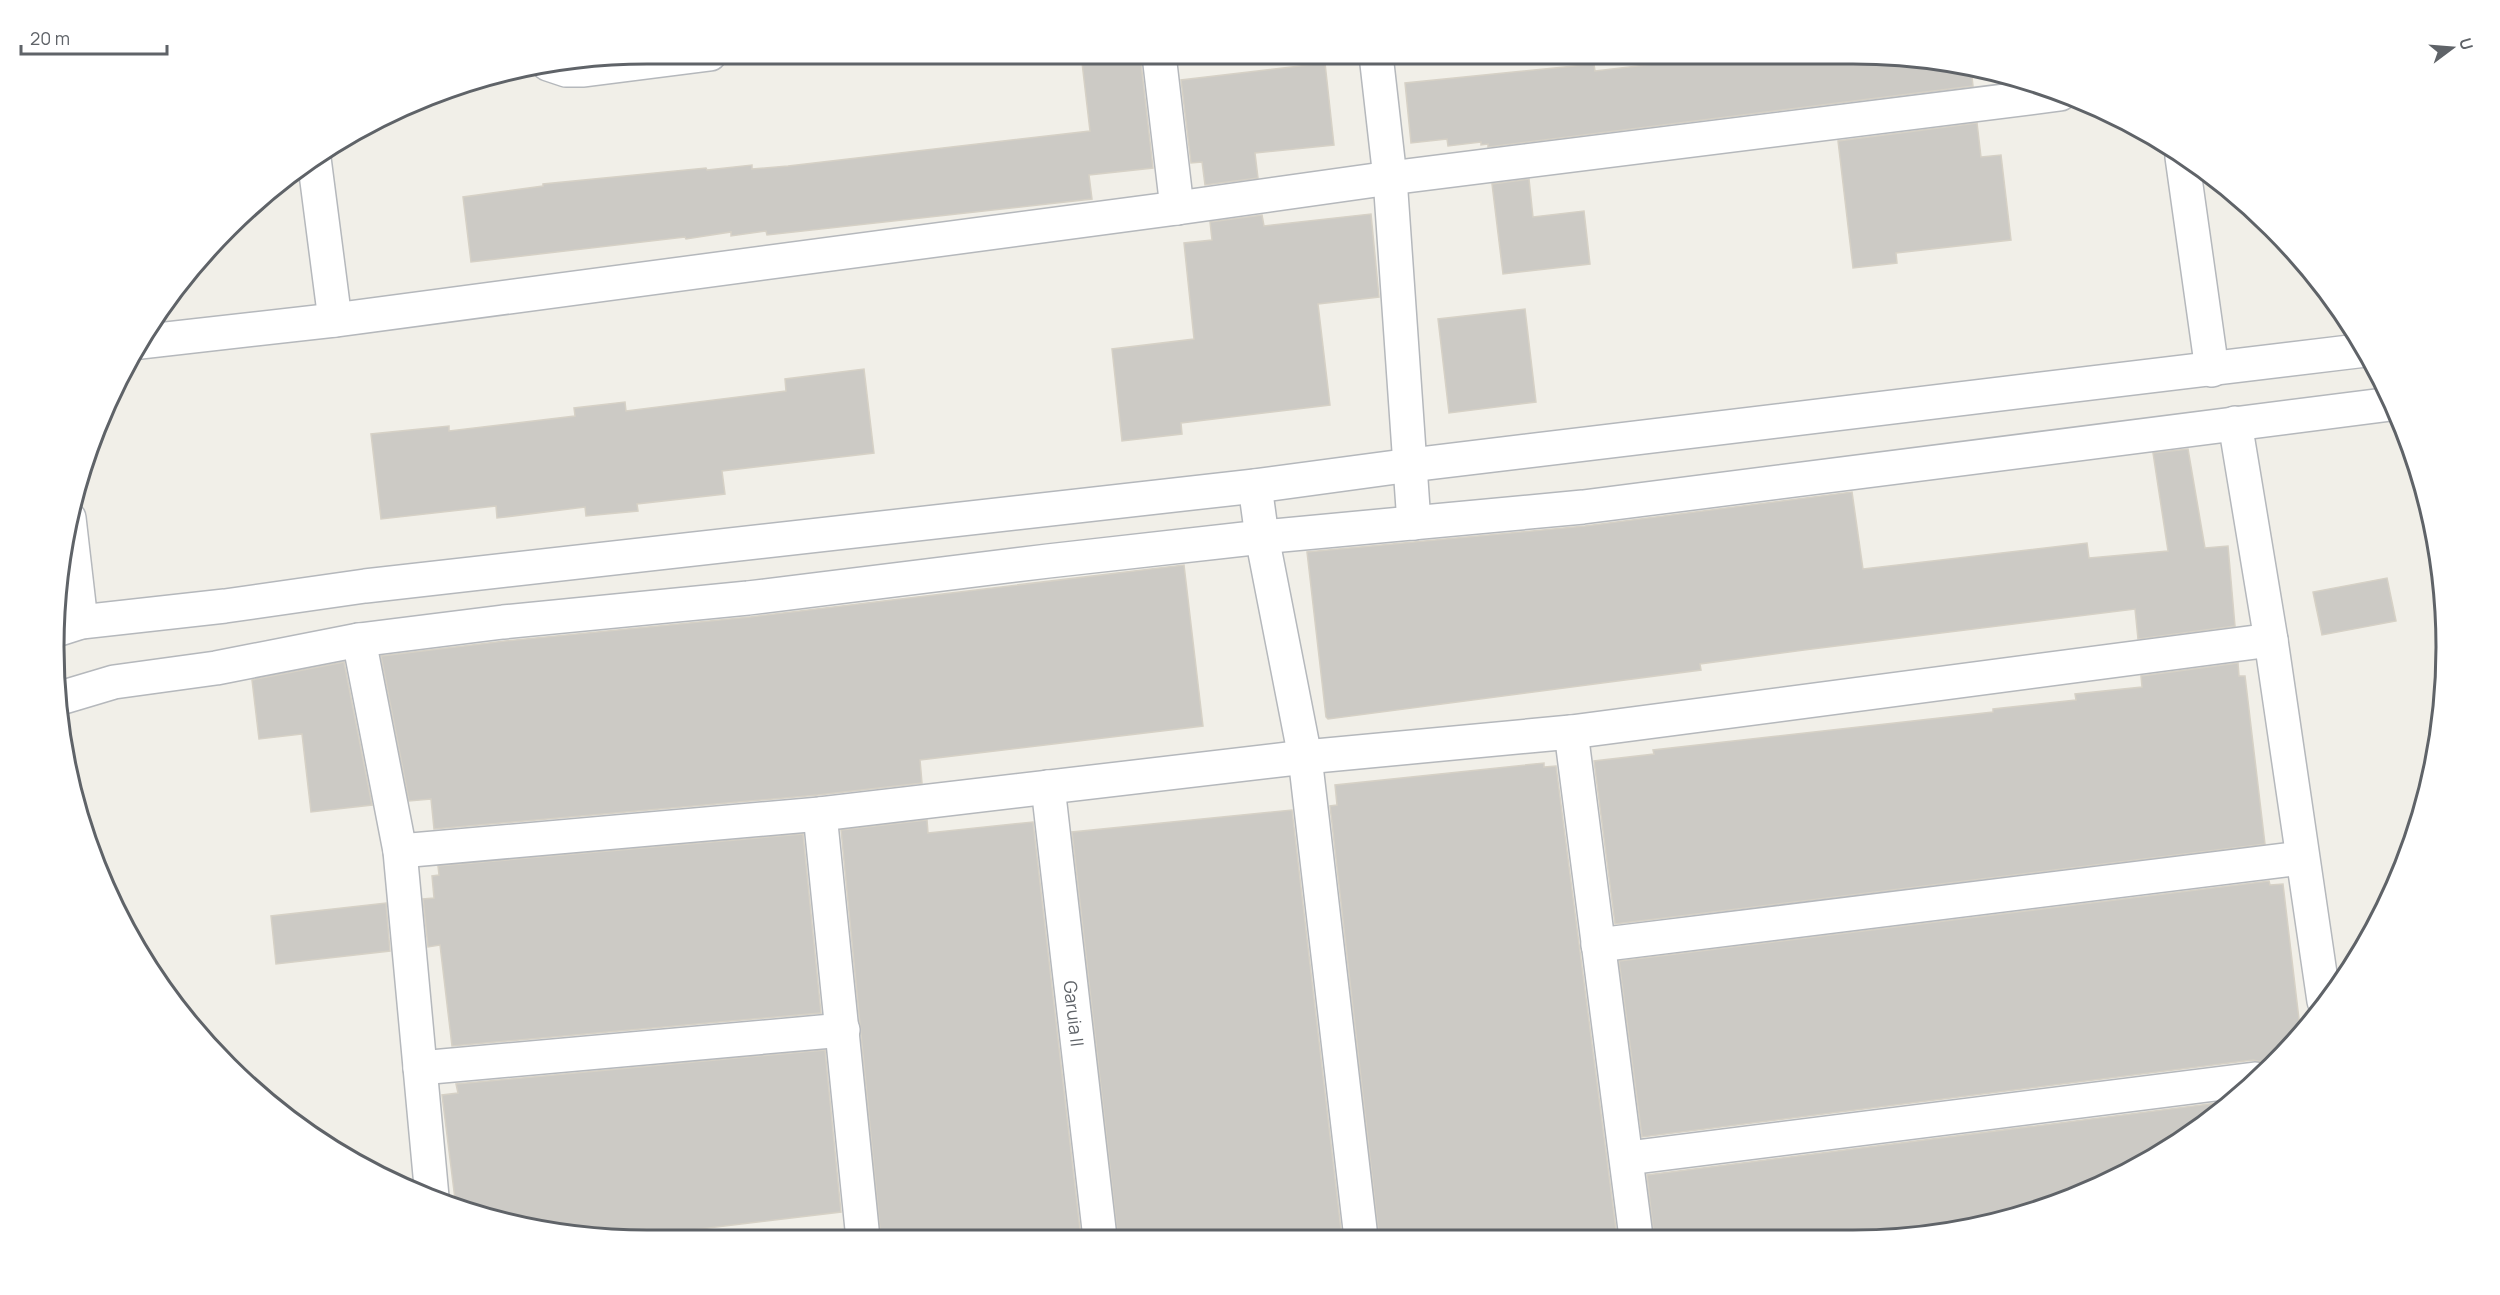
<svg xmlns="http://www.w3.org/2000/svg" width="2500" height="1295" font-family="Manrope,sans-serif">
  <rect width="100%" height="100%" fill="#f1efe8"/>
  <g fill="#cccac5" stroke="#d6d1c6" stroke-width="1.5">
    <path d="M1081 54H1140L1153 168 1089 175 1092 199 767 235 766 231 731 236V232L686 239 685 237 471 262 463 197 543 186V184L706 168 707 170 752 165V169L788 166 1090 131Z"/>
    <path d="M1732 55H1891L1971 68 1973 86 1488 147V144L1481 145V142L1448 146 1447 139 1411 143 1405 83 1594 64 1595 71Z"/>
    <path d="M1325 63 1334 145 1255 153 1258 178 1205 185 1202 162 1191 163 1181 80Z"/>
    <path d="M1977 123 1981 157 2001 155 2011 240 1896 253 1897 263 1853 268 1838 141Z"/>
    <path d="M1529 179 1533 217 1584 211 1590 264 1503 274 1492 184Z"/>
    <path d="M1371 214 1379 297 1318 304 1330 405 1181 423 1182 434 1122 441 1112 349 1194 339 1184 243 1212 240 1210 222 1262 215 1264 226Z"/>
    <path d="M1525 309 1536 402 1449 413 1438 319Z"/>
    <path d="M864 369 874 453 722 471 725 494 637 504 638 511 586 516 585 507 497 518 496 506 381 519 371 434 449 426V431L575 416 574 408 625 402 626 411 786 391 785 379Z"/>
    <path d="M2188 449 2205 548 2228 546 2235 626 2138 639 2135 609 1804 650 1700 664 1701 670 1328 719 1326 717 1307 552 1585 526 1852 492 1863 569 2087 543 2089 558 2168 551 2153 453Z"/>
    <path d="M1184 565 1203 726 920 760 922 783 818 795 434 829 431 799 409 801 381 656 505 641 750 617Z"/>
    <path d="M2387 578 2396 621 2322 635 2313 592Z"/>
    <path d="M344 662 372 805 311 812 302 734 259 739 252 680Z"/>
    <path d="M2238 663 2239 676H2245L2265 844 1615 924 1594 761 1654 754 1653 750 1993 712V709L2076 700 2075 694 2142 687 2141 676Z"/>
    <path d="M1544 763V767L1556 766 1617 1237H1379L1330 806 1337 805 1335 785Z"/>
    <path d="M1292 810 1342 1238H1118L1072 832Z"/>
    <path d="M927 820 928 833 1033 822 1081 1238 881 1239 841 830Z"/>
    <path d="M803 834 821 1013 452 1046 440 945 428 947 423 899 434 898 432 876 439 875 438 866Z"/>
    <path d="M2269 881 2270 885 2283 884 2301 1036 2269 1067 2262 1062 2253 1060 1642 1137 1619 961Z"/>
    <path d="M386 903 390 951 276 964 271 916Z"/>
    <path d="M825 1050 841 1212 609 1240 495 1221 456 1207 442 1095 458 1093 456 1084Z"/>
    <path d="M2233 1101 2214 1119 2079 1196 1930 1236 1654 1237 1647 1175Z"/>
  </g>
  <g fill="none" stroke-linecap="round" stroke-linejoin="round">
    <g stroke="#b5b8bc" stroke-width="36">
      <g id="minor">
        <path d="M1159 55 1177 208"/>
        <path d="M1376 55 1390 178 1414 523"/>
        <path d="M548 64 566 70H584L710 54"/>
        <path d="M2182 157 2212 370"/>
        <path d="M314 158 335 320"/>
        <path d="M140 342 335 320 1177 208 1390 178 2060 94"/>
        <path d="M2235 423 2271 640 2324 1001"/>
        <path d="M1255 486 1262 537 1305 757 1361 1238"/>
        <path d="M69 518 81 622"/>
        <path d="M56 630 81 622 225 606 365 586 1255 486 1411 465 2366 350"/>
        <path d="M359 640 400 851 432 1197"/>
        <path d="M57 699 114 682 216 668 359 640 503 622 748 598 1048 561 1262 537 1583 507 2391 404"/>
        <path d="M1571 732 1636 1237"/>
        <path id="s1" d="M1048 787 1100 1238"/>
        <path d="M820 814 863 1239"/>
        <path d="M400 851 820 814 1305 757 1571 732 2271 640"/>
        <path d="M1598 945 2302 858"/>
        <path d="M420 1068 843 1030"/>
        <path d="M1628 1158 2255 1079"/>
      </g>
    </g>
    <use href="#minor" stroke="#fff" stroke-width="33"/>
  </g>
  <g text-anchor="middle" dominant-baseline="central" stroke-width="6" stroke-linejoin="round" paint-order="stroke">
    <g font-size="18" fill="#5f6368" stroke="#fff">
      <text stroke="none"><textPath href="#s1" startOffset="228">Garuia II</textPath></text>
    </g>
  </g>
  <path d="M0 0H2500V1295H0ZM647 64H1853A583 583 0 0 1 2436 647V647A583 583 0 0 1 1853 1230H647A583 583 0 0 1 64 647V647A583 583 0 0 1 647 64Z" fill="#fff" fill-rule="evenodd"/>
  <path fill="none" stroke="#5f6368" stroke-width="3" d="M647 64H1853A583 583 0 0 1 2436 647V647A583 583 0 0 1 1853 1230H647A583 583 0 0 1 64 647V647A583 583 0 0 1 647 64Z"/>
  <g transform="translate(2452 48) rotate(74)" stroke="#ffffff" stroke-width="4.5" paint-order="stroke">
  <path d="M0-4.5L10 22L0 15L-10 22Z" fill="#5f6368"/>
  <text y="-9" font-size="16" font-weight="bold" text-anchor="middle" fill="#5f6368">U</text>
  </g>
  <path d="M21 45v9h146v-9" fill="none" stroke="#5f6368" stroke-width="3"/>
  <text x="30" y="45" font-size="18" fill="#5f6368" stroke="#ffffff" stroke-width="4.5" paint-order="stroke">20 m</text>
</svg>
